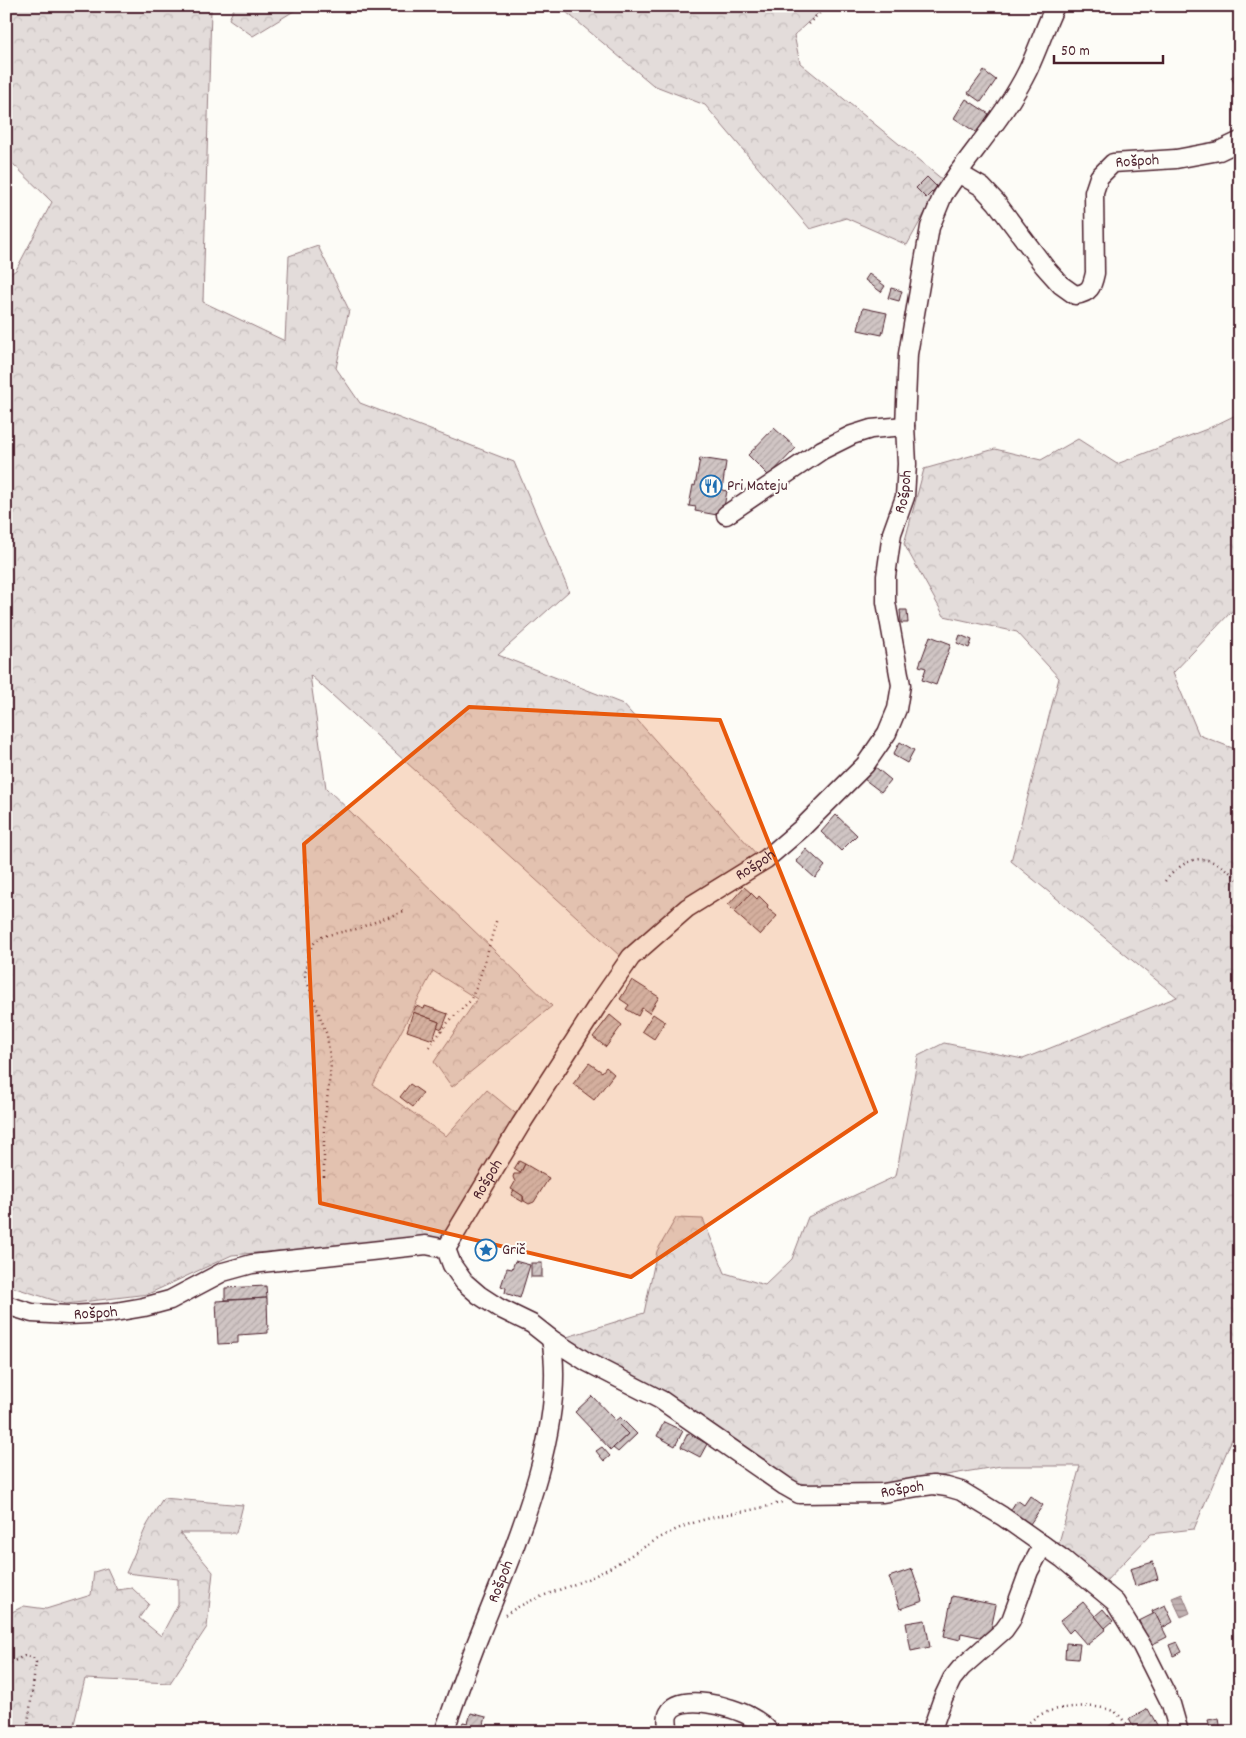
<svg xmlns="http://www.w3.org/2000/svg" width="1246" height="1738" font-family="Dekko,sans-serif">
  <defs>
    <pattern id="forest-crowns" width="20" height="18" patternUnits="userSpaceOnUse" patternTransform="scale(1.25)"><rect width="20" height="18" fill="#e3dcda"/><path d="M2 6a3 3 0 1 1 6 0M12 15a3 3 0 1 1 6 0" fill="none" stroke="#c4bcbb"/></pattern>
    <pattern id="water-rules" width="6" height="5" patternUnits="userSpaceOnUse" patternTransform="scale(1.25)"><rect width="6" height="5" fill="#c0b1b1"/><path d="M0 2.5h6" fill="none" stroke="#9e8f90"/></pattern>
    <pattern id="building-hatch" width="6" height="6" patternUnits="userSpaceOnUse" patternTransform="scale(1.25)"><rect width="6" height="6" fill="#d0c5c4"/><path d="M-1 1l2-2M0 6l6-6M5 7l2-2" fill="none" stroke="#b4a9a9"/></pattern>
  </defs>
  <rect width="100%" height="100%" fill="#fdfcf7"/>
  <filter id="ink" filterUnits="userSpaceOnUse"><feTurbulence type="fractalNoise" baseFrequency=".02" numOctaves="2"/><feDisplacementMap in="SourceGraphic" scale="10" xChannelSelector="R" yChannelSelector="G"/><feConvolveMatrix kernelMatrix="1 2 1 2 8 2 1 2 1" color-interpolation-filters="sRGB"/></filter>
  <g filter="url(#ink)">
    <g fill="url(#forest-crowns)" stroke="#967e82">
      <path d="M6 6H204L211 9 203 302 285 341 289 256 318 246 349 310 336 368 360 403 514 462 569 591 498 655 623 704 758 856 685 903 620 956 310 675 326 788 552 1006 452 1087 434 1062 477 999 433 971 373 1085 446 1136 487 1090 520 1117 443 1237 232 1255 148 1294 66 1304 6 1285V277L16 270 52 202 6 157Z"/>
      <path d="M235 6H302L253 36 229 19Z"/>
      <path d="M559 6H826L794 35 800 63 943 180 907 245 846 218 810 229 705 105 653 85Z"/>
      <path d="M1240 413V610L1231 612 1173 673 1199 735 1240 751V1430L1232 1439 1194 1529 1151 1534 1102 1585 1057 1550 1080 1466H1001L922 1479 882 1489H823L782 1478 586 1356 567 1337 644 1313 657 1251 676 1218 703 1219 725 1273 765 1285 792 1259 808 1217 896 1176 918 1056 944 1043 1023 1059 1177 997 1011 861 1059 678 1017 632 944 616 904 544 924 469 995 449 1041 460 1078 439 1117 464 1207 429Z"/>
      <path d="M163 1498 243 1505 236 1533H180L213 1572 207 1627 170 1683 85 1679 72 1732H19L6 1709V1615L24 1606 46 1609 91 1595 94 1572 107 1568 117 1590 132 1588 149 1604 139 1618 161 1636 178 1604V1579L126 1573 146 1527Z"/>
    </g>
    <path fill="url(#water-rules)" stroke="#91777b" d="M1182 1594 1190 1613 1181 1617 1172 1598Z"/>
    <g fill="url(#building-hatch)" stroke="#4a1f2b">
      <path d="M984 71 996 80 981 102 968 93Z"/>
      <path d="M1240 73V92L1231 77Z"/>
      <path d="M966 99 989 114 977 133 954 118Z"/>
      <path d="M927 177 937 187 926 198 916 188Z"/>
      <path d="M869 274 885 286 881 292 865 280Z"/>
      <path d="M891 288 902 291 899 301 888 298Z"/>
      <path d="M863 308 887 313 882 335 858 330Z"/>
      <path d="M774 428 796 448 769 476 748 455Z"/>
      <path d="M700 458 726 462 722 490 727 491 723 512 717 515 695 511 696 507 689 506 693 485 695 486Z"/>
      <path d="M900 610H907L908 623H901Z"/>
      <path d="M960 635 972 640 969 648 957 643Z"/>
      <path d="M930 636 951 644 936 685 922 680 926 668 919 666Z"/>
      <path d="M900 742 914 750 907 763 893 755Z"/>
      <path d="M874 766 891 780 881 792 864 779Z"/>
      <path d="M836 815 857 835 841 851 821 832Z"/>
      <path d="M806 849 825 866 815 878 796 861Z"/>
      <path d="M744 887 751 893 735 912 728 905Z"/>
      <path d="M751 893 757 899 759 896 768 905 767 908 777 916 760 935 734 912Z"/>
      <path d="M632 980 659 997 649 1013 642 1008 638 1016 626 1009 629 1005 620 999Z"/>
      <path d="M416 1006 424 1009 425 1006 448 1014 442 1029 437 1027 439 1022 413 1012Z"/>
      <path d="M413 1012 439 1022 433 1040 407 1031Z"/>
      <path d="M653 1014 665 1022 654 1039 642 1031Z"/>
      <path d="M610 1015 622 1025 606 1047 593 1037Z"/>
      <path d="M589 1063 602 1072 606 1067 614 1074 594 1100 573 1084Z"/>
      <path d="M410 1084 423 1093 413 1107 400 1097Z"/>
      <path d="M519 1161 525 1164 520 1173 514 1169Z"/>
      <path d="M525 1164 549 1178 534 1202 529 1204 524 1201 523 1196 511 1189 515 1182 513 1177 514 1174H520Z"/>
      <path d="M514 1190 523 1196V1202L511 1195Z"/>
      <path d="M515 1261 530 1265 520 1298 505 1293 506 1288 501 1286 507 1268 512 1269Z"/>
      <rect x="531" y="1263" width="11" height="14"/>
      <path d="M266 1286 267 1298 225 1300V1288Z"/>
      <path d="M267 1298 268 1333 238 1335V1343L218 1344 216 1301Z"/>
      <path d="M592 1396 628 1434 611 1450 575 1412Z"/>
      <path d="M620 1417 637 1434 618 1452 613 1448 628 1434 615 1421Z"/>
      <path d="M664 1422 683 1431 675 1446 657 1436Z"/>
      <path d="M688 1433 707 1444 700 1457 681 1447Z"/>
      <path d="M602 1447 610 1456 604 1461 596 1451Z"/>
      <path d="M1030 1496 1043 1505 1030 1524 1010 1511 1017 1500 1024 1505Z"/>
      <path d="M1153 1562 1158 1579 1135 1586 1130 1569Z"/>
      <path d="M912 1569 923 1601 900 1609 889 1577Z"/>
      <path d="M952 1596 996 1605 989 1639 961 1633 960 1640 944 1636Z"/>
      <path d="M1083 1602 1106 1629 1087 1645 1073 1629 1069 1633 1060 1621Z"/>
      <path d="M1165 1605 1173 1622 1162 1628 1155 1613 1153 1614 1152 1611Z"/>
      <path d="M1103 1609 1113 1621 1105 1628 1095 1616Z"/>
      <path d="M1155 1613 1167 1637 1151 1645 1139 1621Z"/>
      <path d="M925 1620 930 1647 911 1651 906 1623Z"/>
      <path d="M1177 1642 1182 1652 1173 1656 1169 1645Z"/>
      <path d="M1066 1643 1080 1644 1078 1659 1065 1658Z"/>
      <path d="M1148 1709 1161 1732H1136L1129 1719Z"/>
      <path d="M471 1713 486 1717 482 1732H460L463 1722 468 1723Z"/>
      <path d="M1219 1718 1221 1732H1211L1208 1720Z"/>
      <path d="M1114 1723 1120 1732H1104L1103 1730Z"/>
    </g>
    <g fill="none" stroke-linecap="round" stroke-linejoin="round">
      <g stroke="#4a1f2b" stroke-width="21">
        <g id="minor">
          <path d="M958 173C982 140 1010 107 1028 70 1038 49 1045 27 1055 6"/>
          <path d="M726 515 822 450 852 435 871 429 905 426"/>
          <path id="s1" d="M446 1249 521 1124 597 1006 631 957 687 908 766 859 801 829 865 765 887 733 897 709 901 685 886 602V576L892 533 905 497 907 464 905 426 908 354 930 227 943 195 958 173 982 187 996 202 1044 266 1061 285 1075 295C1090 293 1092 287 1095 273L1094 192 1099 177 1113 163 1176 159 1219 151 1240 141"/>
          <path id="s2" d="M446 1249 452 1265 464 1282 479 1295 499 1308 532 1324 551 1339 587 1362 661 1400 785 1486 799 1494 883 1493 918 1487 933 1485 947 1487 961 1491 1002 1516 1063 1559 1115 1602 1142 1646 1171 1704 1179 1732"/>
          <path id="s3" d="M6 1305 32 1313 68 1315 109 1313 144 1307 170 1300 223 1272 252 1264 426 1245 446 1249"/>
          <path id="s4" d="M444 1732C455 1701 466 1669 478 1639 511 1555 568 1430 551 1339"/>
          <path d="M669 1732C668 1726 666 1718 669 1713 680 1692 733 1707 749 1716 757 1720 764 1725 770 1732"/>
          <path d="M931 1732 943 1698 952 1679 961 1668 1004 1630 1011 1620 1029 1571 1043 1545"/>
        </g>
      </g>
      <g stroke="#4a1f2b" stroke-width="2.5" stroke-dasharray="1 4" stroke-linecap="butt">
        <path d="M808 24 827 6"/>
        <path d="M1165 881C1193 849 1211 855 1240 881"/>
        <path d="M429 1047 449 1021 470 1001 476 988 485 961 497 918"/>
        <path d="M324 1177V1127L331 1065 327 1035 305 976 308 952 315 942 323 936 356 929 404 911"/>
        <path d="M505 1615C531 1597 563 1590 592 1577 627 1561 656 1535 693 1523 722 1513 753 1512 782 1502"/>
        <path d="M6 1665 24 1656 33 1657 36 1662 27 1732"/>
        <path d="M1018 1732C1027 1724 1036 1715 1047 1712 1063 1706 1102 1703 1116 1713 1123 1718 1127 1726 1131 1732"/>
      </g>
      <use href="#minor" stroke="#fdfcf7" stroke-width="18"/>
    </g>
  </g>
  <path fill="#e8590c" fill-opacity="0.2" stroke="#e8590c" stroke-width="4" stroke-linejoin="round" d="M469 707 720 720 876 1112 631 1277 320 1203 304 844Z"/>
  <defs>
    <g id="restaurant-ring" transform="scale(1.125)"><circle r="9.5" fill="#fdfcf7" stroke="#1f6fb2" stroke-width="1.5"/><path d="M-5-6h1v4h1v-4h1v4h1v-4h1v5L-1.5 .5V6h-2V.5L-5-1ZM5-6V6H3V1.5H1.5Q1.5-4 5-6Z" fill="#1f6fb2"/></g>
    <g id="sight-ring" transform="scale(1.125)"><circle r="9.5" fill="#fdfcf7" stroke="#1f6fb2" stroke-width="1.5"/><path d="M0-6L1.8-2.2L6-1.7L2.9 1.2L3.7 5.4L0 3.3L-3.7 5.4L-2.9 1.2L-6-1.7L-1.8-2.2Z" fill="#1f6fb2"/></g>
  </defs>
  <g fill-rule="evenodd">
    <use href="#restaurant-ring" x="711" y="486"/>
    <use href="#sight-ring" x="486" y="1250"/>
  </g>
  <g text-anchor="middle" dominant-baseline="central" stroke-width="4" stroke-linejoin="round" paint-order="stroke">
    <g font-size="16" fill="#4a1f2b" stroke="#fdfcf7">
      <text stroke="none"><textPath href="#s1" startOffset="1609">Rošpoh</textPath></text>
      <text stroke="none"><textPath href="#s1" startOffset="936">Rošpoh</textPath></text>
      <text stroke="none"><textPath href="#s1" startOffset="501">Rošpoh</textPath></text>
      <text stroke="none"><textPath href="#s1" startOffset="81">Rošpoh</textPath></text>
      <text stroke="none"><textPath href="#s3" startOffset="91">Rošpoh</textPath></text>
      <text stroke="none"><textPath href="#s2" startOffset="539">Rošpoh</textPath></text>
      <text stroke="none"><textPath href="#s4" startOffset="161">Rošpoh</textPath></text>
    </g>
    <g font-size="16" fill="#4a1f2b" stroke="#fdfcf7" text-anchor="start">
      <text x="727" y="486">Pri Mateju</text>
      <text x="502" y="1250">Grič</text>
    </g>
  </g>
  <rect width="1246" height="1738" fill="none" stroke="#fdfcf7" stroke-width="25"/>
  <rect x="12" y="12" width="1221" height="1713" fill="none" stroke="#4a1f2b" stroke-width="2" filter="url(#ink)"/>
  <path d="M1054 55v8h109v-8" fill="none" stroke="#4a1f2b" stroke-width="2.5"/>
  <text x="1061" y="55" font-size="15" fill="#4a1f2b" stroke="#fdfcf7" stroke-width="4" paint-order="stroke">50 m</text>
</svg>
